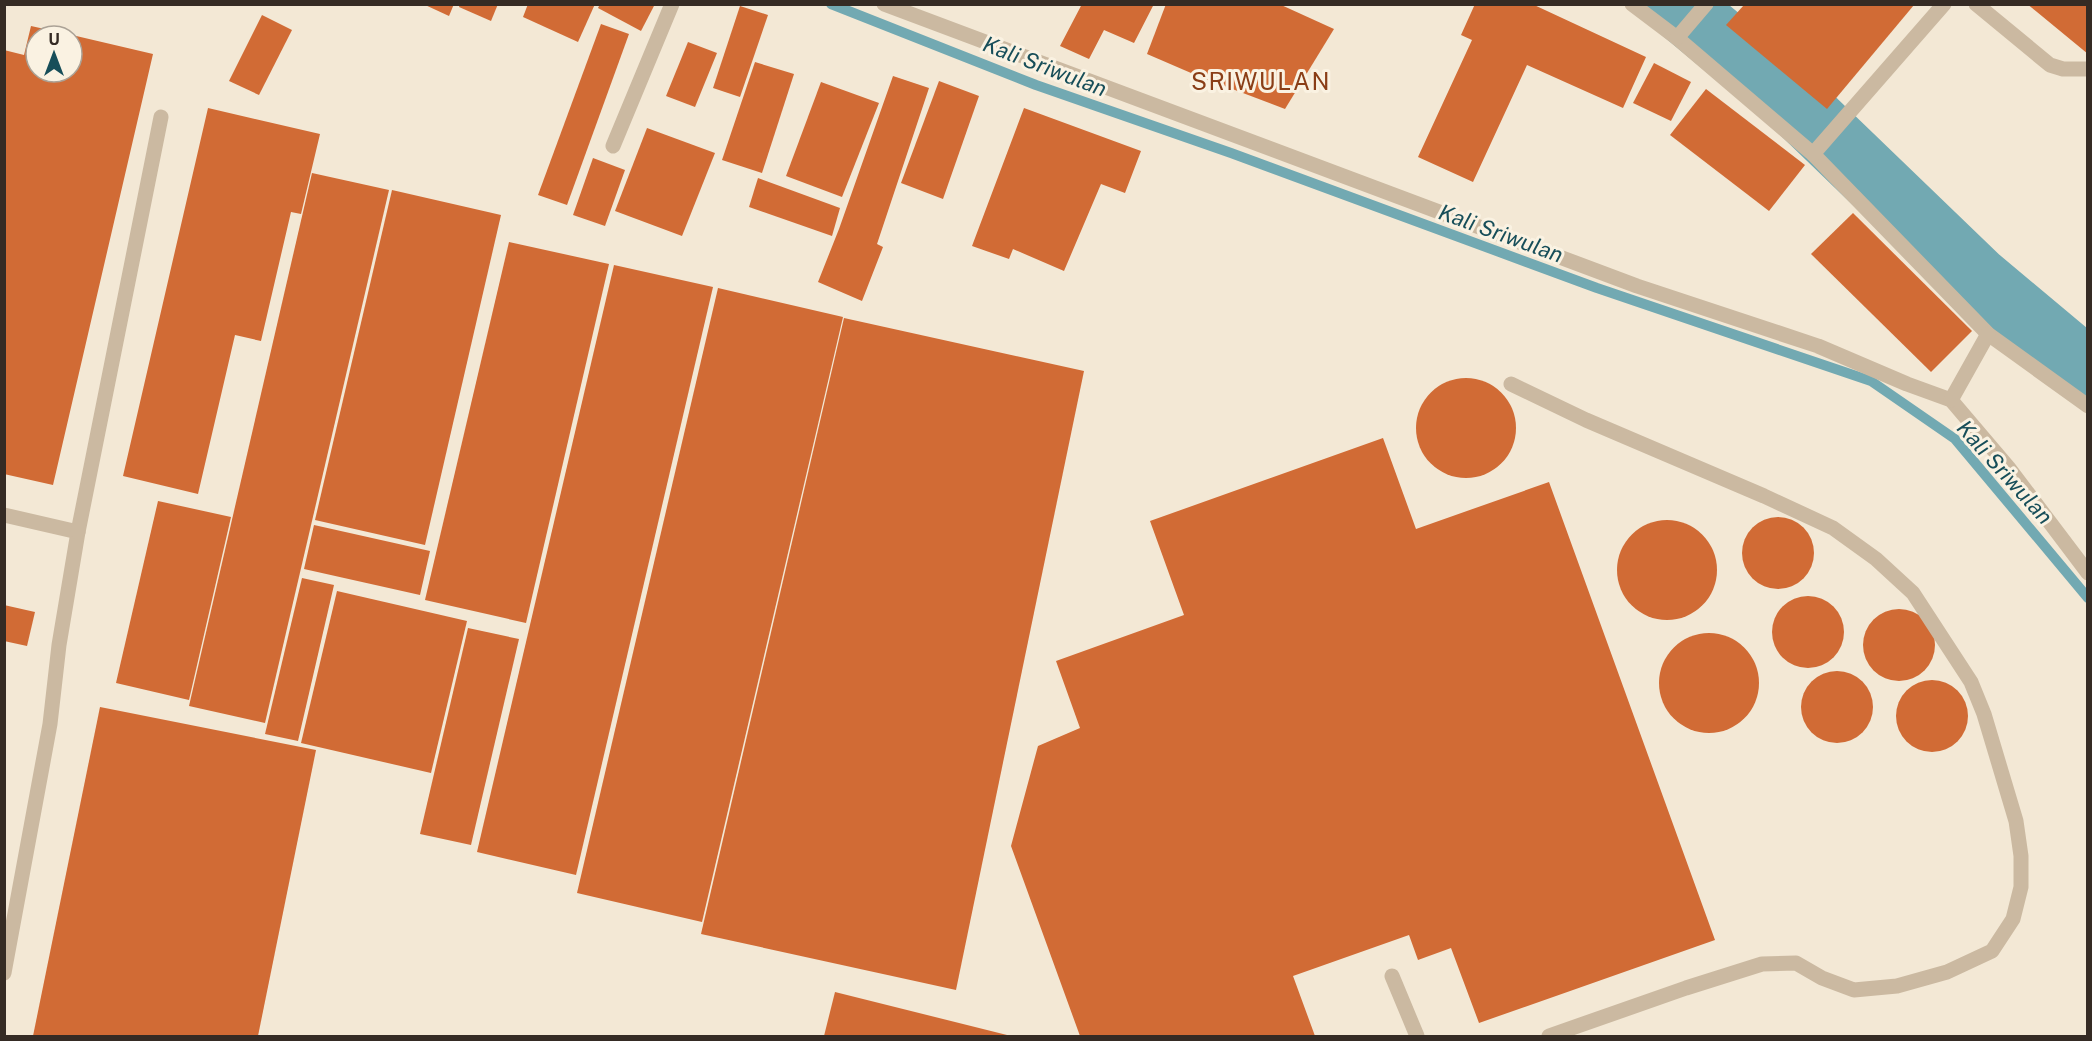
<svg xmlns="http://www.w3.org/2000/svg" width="2092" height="1041" font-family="'Public Sans',sans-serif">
  <rect width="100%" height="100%" fill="#f3e8d5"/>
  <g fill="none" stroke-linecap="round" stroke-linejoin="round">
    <path stroke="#72a9b2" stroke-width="10" d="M831 4 1036 85 1231 153 1597 288 1871 381 1955 439 2088 598"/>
    <path stroke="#72a9b2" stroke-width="66" d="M1676 4 1786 95 1977 279 2088 372"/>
  </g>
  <g fill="#d16b35">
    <path d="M423 4H454L449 16Z"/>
    <path d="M460 4H498L491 21 459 7Z"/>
    <path d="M528 4H595L578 42 523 17Z"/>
    <path d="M600 4H655L641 31 598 8Z"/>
    <path d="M1082 4H1154L1134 43 1104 30 1089 59 1060 46Z"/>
    <path d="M1166 4H1279L1334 29 1285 109 1198 76 1147 54Z"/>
    <path d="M1475 4H1532L1646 57 1623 108 1527 65 1473 182 1418 157 1472 40 1461 35Z"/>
    <path d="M2027 4H2088V54L2037 12Z"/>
    <path d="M1744 5H1914L1827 109 1726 25Z"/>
    <path d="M740 6 768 15 740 97 713 88Z"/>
    <path d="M262 15 292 30 259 95 229 81Z"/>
    <path d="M601 24 629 34 567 205 538 195Z"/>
    <path d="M31 26 72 35 36 36V72H72V35L153 54 53 485 4 474V50L24 55Z"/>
    <path d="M688 42 717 53 695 107 666 96Z"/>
    <path d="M755 62 794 74 762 173 722 160Z"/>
    <path d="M1654 63 1691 82 1671 121 1633 103Z"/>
    <path d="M893 76 929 88 877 244 883 247 862 301 818 282 839 229Z"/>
    <path d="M939 81 979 96 943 199 901 183Z"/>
    <path d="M821 82 879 103 842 197 786 176Z"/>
    <path d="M1706 89 1805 165 1769 211 1670 135Z"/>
    <path d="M208 108 320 134 301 214 291 212 261 341 235 335 198 494 123 476Z"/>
    <path d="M1024 108 1141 151 1125 193 1101 184 1064 271 1013 249 1009 259 972 246Z"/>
    <path d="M647 128 715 153 682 236 615 211Z"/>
    <path d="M593 158 625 170 605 226 573 215Z"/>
    <path d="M312 173 389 190 265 723 189 706Z"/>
    <path d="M758 178 840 208 832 236 749 207Z"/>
    <path d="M392 190 501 215 425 545 315 520Z"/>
    <path d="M1853 213 1972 331 1931 372 1811 254Z"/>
    <path d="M509 242 609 264 526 623 425 600Z"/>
    <path d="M614 265 713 287 576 875 477 852Z"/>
    <path d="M718 288 843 317 702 922 577 893Z"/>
    <path d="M844 318 1084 371 956 990 701 934Z"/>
    <circle cx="1466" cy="428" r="50"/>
    <path d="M1383 438 1416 529 1549 482 1715 940 1479 1023 1451 948 1418 960 1409 935 1293 976 1315 1036H1080L1011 846 1038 746 1080 728 1056 661 1184 615 1150 521Z"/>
    <path d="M158 501 231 517 189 700 116 683Z"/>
    <circle cx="1778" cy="553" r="36"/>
    <circle cx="1667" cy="570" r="50"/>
    <path d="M314 525 430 551 420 595 304 569Z"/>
    <path d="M302 578 334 585 298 741 265 734Z"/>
    <path d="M337 591 467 621 431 773 301 743Z"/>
    <circle cx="1808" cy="632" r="36"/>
    <path d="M4 605 35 612 27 646 4 641Z"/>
    <circle cx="1899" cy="645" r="36"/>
    <path d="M468 628 519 639 471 845 420 834Z"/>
    <circle cx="1709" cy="683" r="50"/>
    <circle cx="1837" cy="707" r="36"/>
    <circle cx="1932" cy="716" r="36"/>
    <path d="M100 707 316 750 258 1036H33Z"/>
    <path d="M835 992 1011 1036H824Z"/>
  </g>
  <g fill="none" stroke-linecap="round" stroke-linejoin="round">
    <g stroke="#cbb9a1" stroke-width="15">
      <path d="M884 4 1637 286 1818 346 1907 384 1951 400 2008 467 2088 573"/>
      <path d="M1632 4 1677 38 1813 154 1988 334 2088 406"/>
      <path d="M1976 4 2050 65 2063 69H2088"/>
      <path d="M1677 38 1706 4"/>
      <path d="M613 146 672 4"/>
      <path d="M1813 154 1944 4"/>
      <path d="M1511 384 1586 420 1764 496 1833 528 1876 559 1913 593 1971 682 1984 714 2016 821 2021 856V887L2013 919 1992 951 1947 972 1897 986 1854 990 1822 978 1796 963 1762 964 1686 988 1549 1036"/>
      <path d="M1951 400 1988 334"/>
      <path d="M4 515 78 532 59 645 50 724 4 973"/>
      <path d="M78 532 161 117"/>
      <path d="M1392 976 1417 1036"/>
    </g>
  </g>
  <g text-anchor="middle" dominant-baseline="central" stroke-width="6" stroke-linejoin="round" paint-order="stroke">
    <g font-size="22" font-style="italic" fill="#174e59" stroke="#faf2e2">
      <text transform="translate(1045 66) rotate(21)">Kali Sriwulan</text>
      <text transform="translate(1501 233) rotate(20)">Kali Sriwulan</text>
      <text transform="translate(2005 472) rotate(48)">Kali Sriwulan</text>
    </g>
    <g font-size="24" letter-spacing="1.5" fill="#8a3e17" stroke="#faf2e2">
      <text x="1261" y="81">SRIWULAN</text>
    </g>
  </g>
  <rect width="2092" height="1041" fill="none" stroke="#352b24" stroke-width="12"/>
  <g transform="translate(54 54)"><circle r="28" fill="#faf2e2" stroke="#aba296" stroke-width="1.5"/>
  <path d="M0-4.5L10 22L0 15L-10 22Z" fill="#174e59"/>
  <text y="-9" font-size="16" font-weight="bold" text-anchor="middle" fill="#352b24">U</text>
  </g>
</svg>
